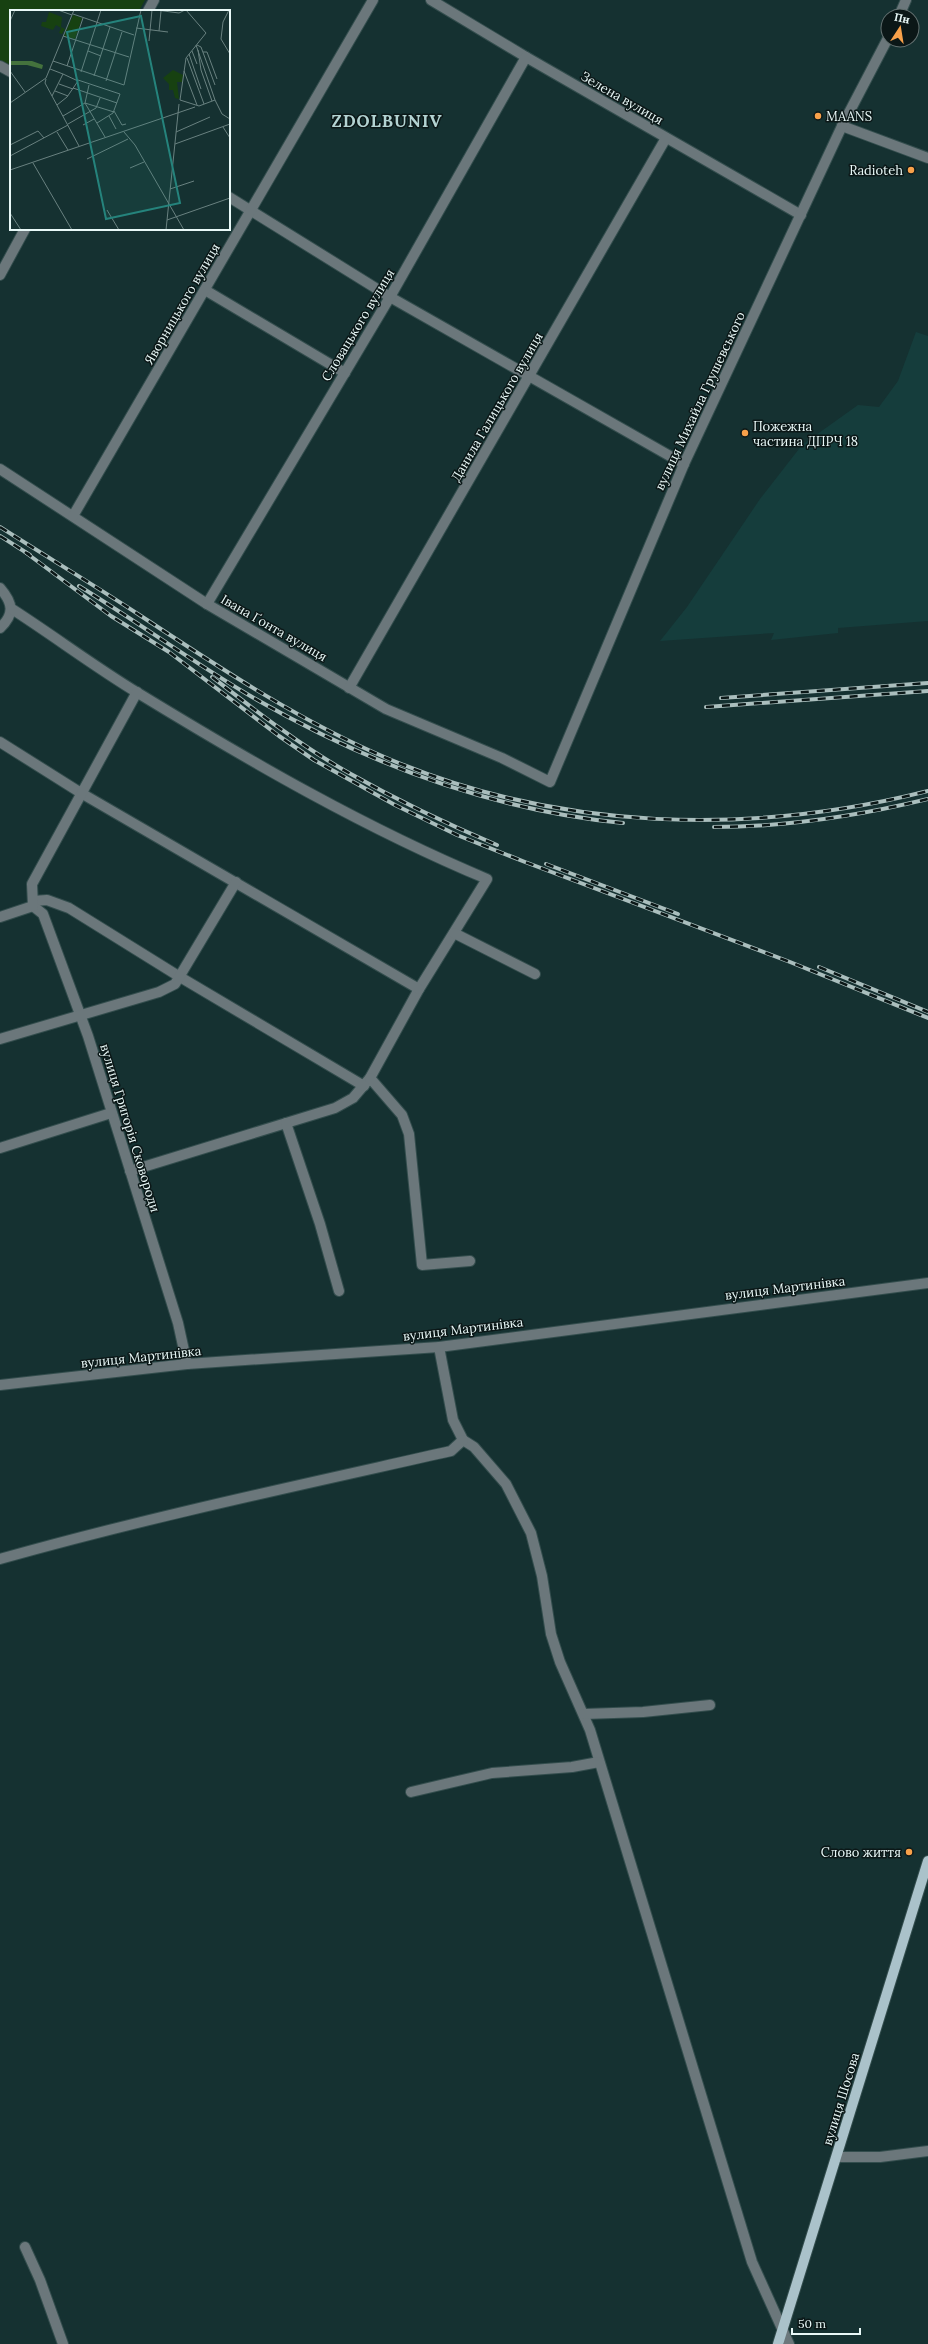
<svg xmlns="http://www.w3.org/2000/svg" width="928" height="2344" font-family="Lora,serif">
  <rect width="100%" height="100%" fill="#153131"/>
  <path fill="#153d3c" d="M916 332 928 336V621L838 628V633L771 640 774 633 660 641 687 607 760 499 802 445 858 405 879 407 898 381Z"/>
  <path fill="#174111" d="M0 0H145L139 11H11V68L0 62Z"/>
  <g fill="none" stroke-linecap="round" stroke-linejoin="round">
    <g stroke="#334d4d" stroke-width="12">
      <g id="minor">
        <path d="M431 0 526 57 801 215"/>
        <path d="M148 11 154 0"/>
        <path d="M899 16 906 0"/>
        <path d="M0 66 11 72"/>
        <path d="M842 126 928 158"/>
        <path d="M229 197 390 297 684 464"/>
        <path d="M0 275 25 229"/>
        <path d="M205 290 345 373"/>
        <path d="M0 469 207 604 386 709 502 758 550 782 684 464 842 126 888 38"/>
        <path d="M73 516 373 0"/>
        <path d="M0 588C13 603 15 614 0 628"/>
        <path d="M207 604 390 297 526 57"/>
        <path d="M12 609C54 636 95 667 138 693 251 762 365 828 487 879L419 989 370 1078 353 1098 335 1108 130 1171"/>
        <path d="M349 688 666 138"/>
        <path d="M0 742 81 793 419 989"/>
        <path d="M33 901 47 900 69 908 180 977 364 1086"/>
        <path d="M33 906 43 914 88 1036 178 1323 187 1364"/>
        <path d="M0 917 33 906 32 884 137 692"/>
        <path d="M454 933 535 974"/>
        <path d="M0 1039 159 992 175 984 236 882"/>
        <path d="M370 1078 402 1115 409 1134 422 1265 470 1261"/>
        <path d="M286 1123 320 1224 339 1291"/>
        <path d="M0 1148 111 1113"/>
        <path d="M439 1347 453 1420 463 1440 474 1447 506 1484 531 1533 542 1576 551 1634 560 1662 590 1730 752 2262 789 2344"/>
        <path d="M0 1385 187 1364 439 1347 928 1283"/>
        <path d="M0 1559C149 1517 300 1485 451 1451L463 1440"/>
        <path d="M584 1714 643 1712 710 1705"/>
        <path d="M411 1792 492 1773 572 1767 599 1762"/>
        <path d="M837 2157H880L928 2151"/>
        <path d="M25 2247 40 2280 63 2344"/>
      </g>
    </g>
    <g stroke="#334d4d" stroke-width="12">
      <path id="major" d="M778 2344 928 1861"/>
    </g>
    <use href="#minor" stroke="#6b777b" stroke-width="10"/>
    <use href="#major" stroke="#aac2ca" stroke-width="10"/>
    <g stroke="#aabebd" stroke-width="4">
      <g id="rail">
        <path d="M0 527C47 557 94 585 141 616 220 668 301 722 389 759 560 831 750 836 928 791"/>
        <path d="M0 536 30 555"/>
        <path d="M25 552 111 616 169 652 279 736 314 760 395 805 457 835 525 862 790 962 928 1018"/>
        <path d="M79 586C136 621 190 660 247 694 363 762 489 810 623 823"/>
        <path d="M212 677C256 711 301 746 349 773 397 800 447 824 497 845"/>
        <path d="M721 698 928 683"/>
        <path d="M706 707 928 691"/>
        <path d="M714 827C786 827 858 816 928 799"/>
        <path d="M546 864 678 914"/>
        <path d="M819 967 928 1012"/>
      </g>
    </g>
    <use href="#rail" stroke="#0b1717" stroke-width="2.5" stroke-dasharray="8" stroke-linecap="butt"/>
  </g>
  <g fill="#f8a14a" stroke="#0b1717" stroke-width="1.5">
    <circle cx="818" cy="116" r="4"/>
    <circle cx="911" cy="170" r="4"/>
    <circle cx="745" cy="433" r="4"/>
    <circle cx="909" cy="1852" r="4"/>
  </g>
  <g text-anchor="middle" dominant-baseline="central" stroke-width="3" stroke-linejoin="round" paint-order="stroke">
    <g font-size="13" fill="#e8f8f7" stroke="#0b1717">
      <text transform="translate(622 98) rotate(30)">Зелена вулиця</text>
      <text transform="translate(182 304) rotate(-60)">Яворницького вулиця</text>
      <text transform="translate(358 325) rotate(-59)">Словацького вулиця</text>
      <text transform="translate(700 401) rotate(-65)">вулиця Михайла Грушевського</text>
      <text transform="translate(497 407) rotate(-60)">Данила Галицького вулиця</text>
      <text transform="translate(274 628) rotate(30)">Івана Ґонта вулиця</text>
      <text transform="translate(130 1128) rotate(73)">вулиця Григорія Сковороди</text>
      <text transform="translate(785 1288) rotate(-7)">вулиця Мартинівка</text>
      <text transform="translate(463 1329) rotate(-7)">вулиця Мартинівка</text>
      <text transform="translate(141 1357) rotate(-6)">вулиця Мартинівка</text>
      <text transform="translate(841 2099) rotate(-73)">вулиця Шосова</text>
    </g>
    <g font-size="13" fill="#e8f8f7" stroke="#0b1717" text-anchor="start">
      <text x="826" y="116">MAANS</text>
      <text x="903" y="170" text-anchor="end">Radioteh</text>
      <text x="753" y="426">Пожежна<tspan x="753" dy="15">частина ДПРЧ 18</tspan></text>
      <text x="901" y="1852" text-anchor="end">Слово життя</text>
    </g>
    <g font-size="17" font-weight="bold" letter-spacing="1" fill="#b3d3d2" stroke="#0b1717">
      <text x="387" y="121">ZDOLBUNIV</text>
    </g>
  </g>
  <g transform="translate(10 10)">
    <rect width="220" height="220" fill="#153131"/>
    <path d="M39 2 52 7 51 17 55 19 52 24 49 23 51 18 46 15 43 20 31 16 32 12H36ZM63 5 72 8 65 29 54 26ZM163 60 173 65 172 72H167L169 89 165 88 163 80H159V74L153 68Z" fill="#174111"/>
    <path d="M0 51H22L33 55 32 59 17 55H0Z" fill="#44723d"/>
    <path fill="none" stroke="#698180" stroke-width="1" d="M48 0 62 5M146 0 169 3 175 0M219 0 213 12 211 29 220 44M63 4 124 25M0 11 5 0M126 18 158 22M149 21 151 1M53 26 119 47M139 31 142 0M187 35 191 37 205 75M188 40 191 60 202 91M78 41 91 46M182 41 187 54M193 42H197L207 69M179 44 191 79M177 48 194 94M43 51 114 75 131 0M57 56 73 8M40 59 53 64 42 86M0 61 15 82M174 61 187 95M71 62 91 0M84 66 100 17M36 69 35 73 69 136M68 70 110 84 103 103 87 113M96 71 112 22M49 74 63 79M63 78 107 93M45 81 58 86M170 90 189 96 205 90 186 35M170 90 176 48 196 23 176 0M205 90 212 104 220 109M0 93 36 68 64 0M75 93 95 127M75 93 104 102M75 93 79 75M47 95 57 87 68 71 53 64M104 101 112 115 116 114M53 106 75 93M99 106 106 119M58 114 86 98 90 88M73 115 84 109M213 117 220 128M47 122 58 140M114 122 125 135 174 220M166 122 200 107M165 134 220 114M0 135 28 121 34 128M0 146 58 115M77 149 118 129M23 153 62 220M120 158 134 152M0 160 185 97M160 179 184 171M97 200 109 220M0 203 11 220M157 210 220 188M156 220 169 94"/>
    <path fill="#25837c" fill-opacity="0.15" stroke="#25837c" stroke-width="2" d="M131 6 170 193 96 209 57 22Z"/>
    <rect width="220" height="220" fill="none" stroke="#e8f8f7" stroke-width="2"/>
  </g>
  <g transform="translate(900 28) rotate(12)"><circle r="19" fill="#0b1717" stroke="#637171"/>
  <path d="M0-3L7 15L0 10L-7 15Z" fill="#f8a14a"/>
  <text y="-6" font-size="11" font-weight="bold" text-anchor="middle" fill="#e8f8f7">Пн</text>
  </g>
  <path d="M792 2328v6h68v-6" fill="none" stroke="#e8f8f7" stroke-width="2"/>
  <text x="798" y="2328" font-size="12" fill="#e8f8f7" stroke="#0b1717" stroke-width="3" paint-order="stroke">50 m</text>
</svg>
